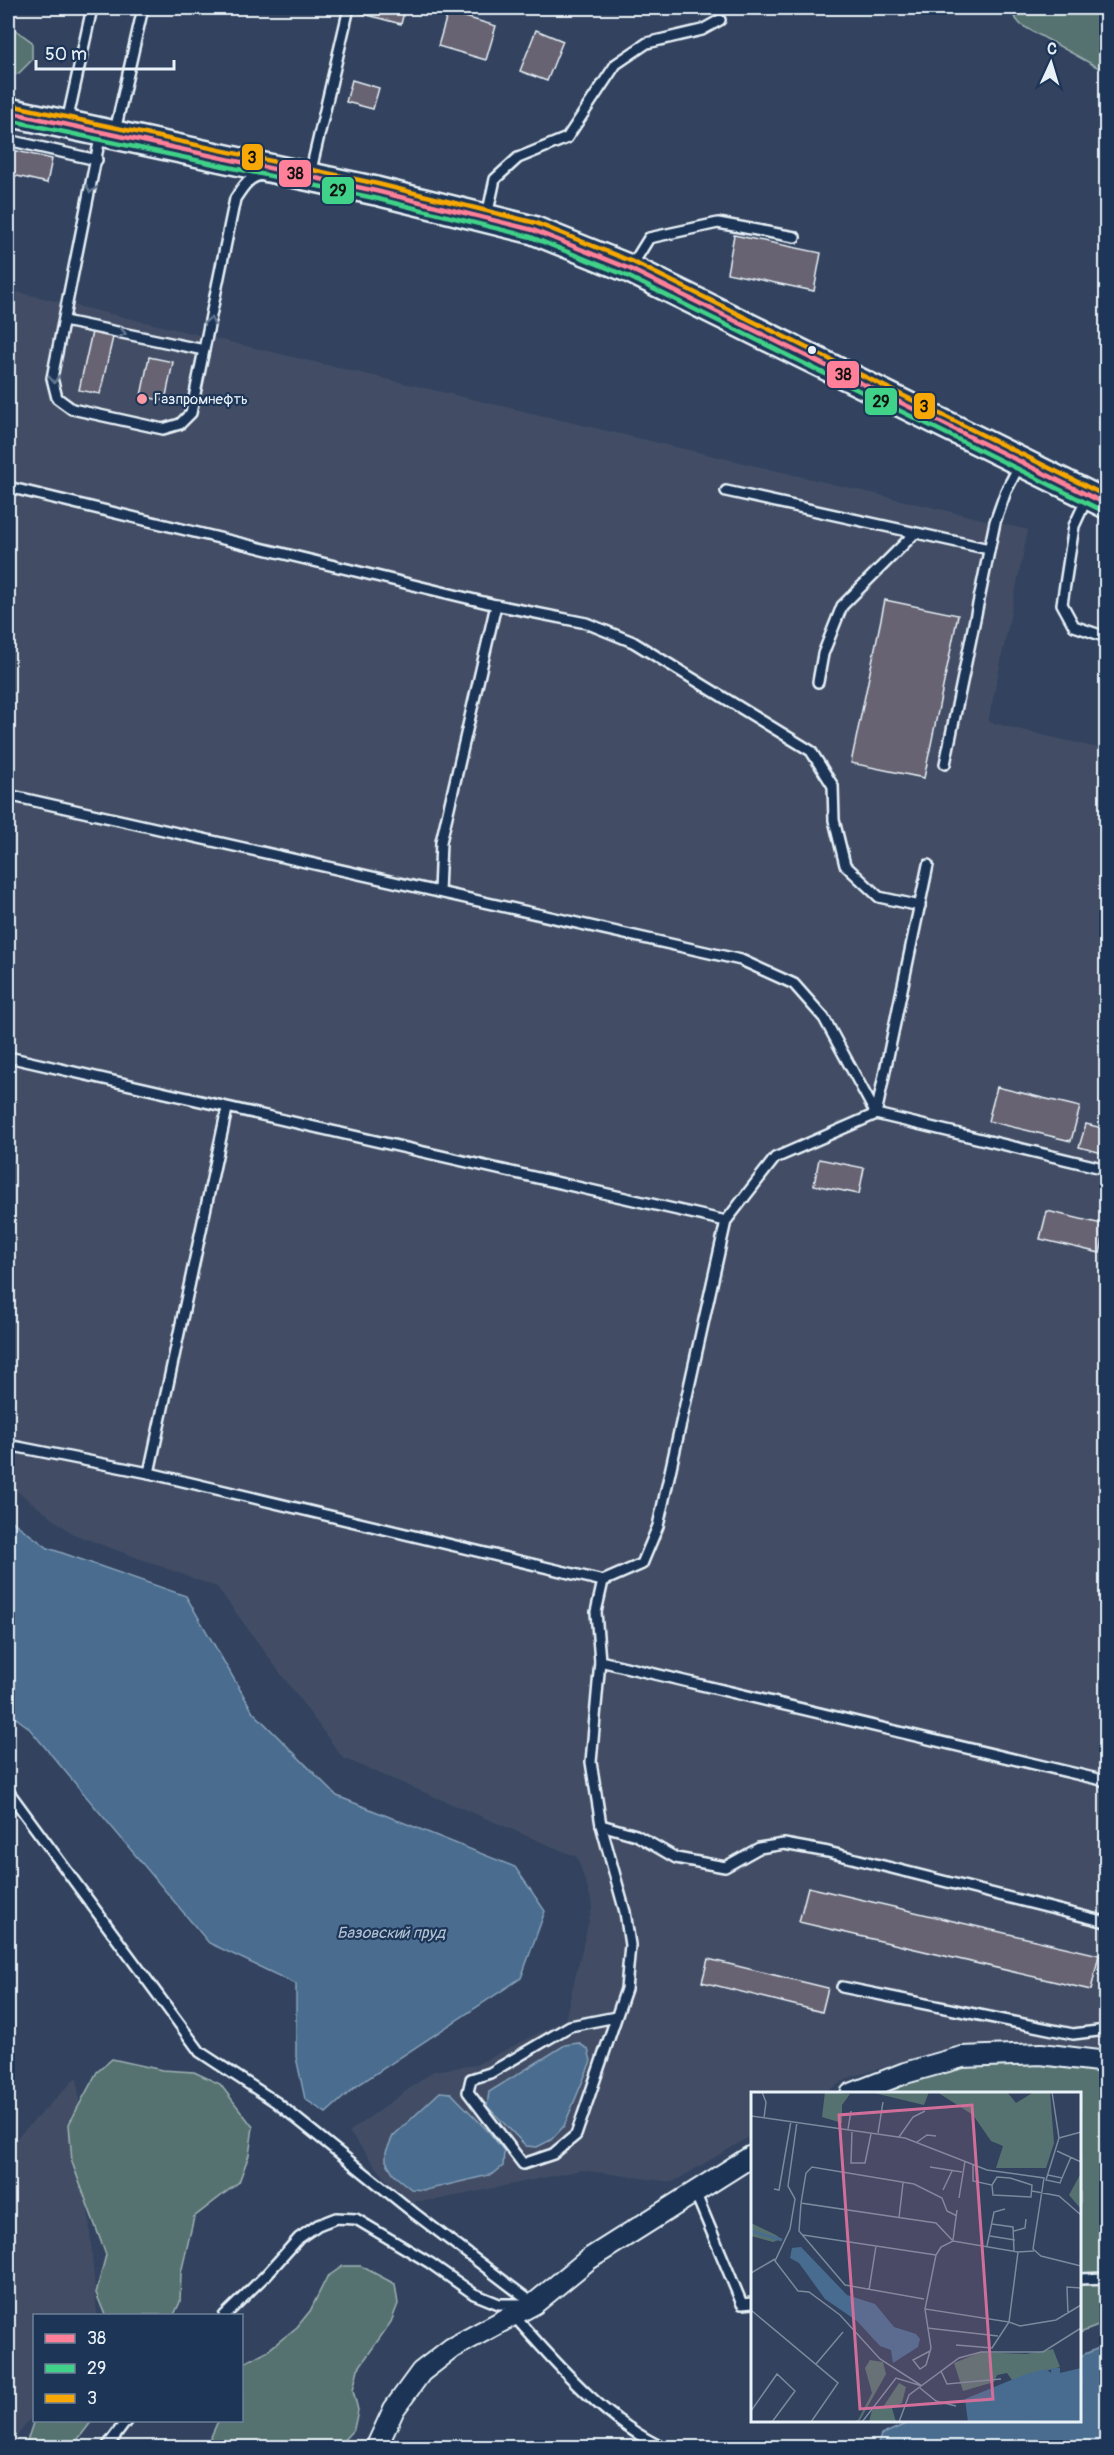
<svg xmlns="http://www.w3.org/2000/svg" width="1114" height="2455" font-family="Pangolin,sans-serif">
  <rect width="100%" height="100%" fill="#33435f"/>
  <filter id="ink" filterUnits="userSpaceOnUse"><feTurbulence type="fractalNoise" baseFrequency=".0167" numOctaves="2"/><feDisplacementMap in="SourceGraphic" scale="12" xChannelSelector="R" yChannelSelector="G"/><feConvolveMatrix kernelMatrix="1 2 1 2 8 2 1 2 1" color-interpolation-filters="sRGB"/></filter>
  <g filter="url(#ink)">
    <g fill="#434d65">
      <path d="M8 290 1028 530 988 722 1106 750V2051L1084 2047 960 2049 908 2060 851 2077 823 2093 752 2094V2135L673 2182 581 2170 436 2200 409 2201 397 2193 349 2132 434 2071 476 2065 565 2020 593 1904 577 1857 343 1758 217 1587 73 1534 8 1484Z"/>
      <path d="M77 2077 97 2315 34 2316V2414L8 2447V2147Z"/>
    </g>
    <g fill="#567270" stroke="#9fb2b4" stroke-width="1.5">
      <path d="M8 8H9V25L32 42V60L18 74 8 73Z"/>
      <path d="M1007 8H1106V72L1021 25Z"/>
      <path d="M1046 2057 1106 2066V2323L1080 2333V2094H865L946 2061Z"/>
      <path d="M112 2059 162 2070 194 2072 220 2084 253 2127 249 2155 239 2182 194 2217 181 2273 180 2302 174 2315H105L96 2293 106 2255 72 2162 69 2124 97 2072Z"/>
      <path d="M343 2266H361L395 2284 398 2304 391 2322 358 2369 353 2390 358 2410 354 2429 340 2444 314 2448 201 2447 210 2439 218 2421 242 2420V2364L267 2351 297 2327 310 2311 327 2277Z"/>
      <path d="M34 2420 92 2421 72 2447H25Z"/>
    </g>
    <g fill="#486c8f" stroke="#88a1b9" stroke-width="1.5">
      <path d="M8 1518 48 1548 186 1596 253 1712 337 1796 515 1867 545 1911 521 1978 355 2087 326 2113 305 2099 296 2057V1984L209 1943 28 1727 8 1712Z"/>
      <path d="M578 2043 588 2049 591 2061 564 2126 551 2140 537 2147 526 2146 487 2106 489 2092 565 2045Z"/>
      <path d="M440 2092 451 2093 489 2132 504 2151 503 2166 493 2174 426 2190 411 2189 395 2176 386 2161V2152L393 2136Z"/>
      <path d="M1106 2345V2447H877L881 2435 912 2421 1080 2420V2356Z"/>
    </g>
    <g fill="#676472" stroke="#e8f1f8" stroke-width="1.5">
      <path d="M357 8H405L401 24 356 12Z"/>
      <path d="M448 12 496 26 486 60 438 46Z"/>
      <path d="M536 30 563 41 547 81 520 71Z"/>
      <path d="M352 80 379 88 373 109 346 102Z"/>
      <path d="M8 149 52 159 47 183 8 174Z"/>
      <path d="M734 235 821 253 814 291 727 273Z"/>
      <path d="M92 332 113 337 100 394 79 390Z"/>
      <path d="M149 357 173 362 165 401 141 396Z"/>
      <path d="M885 600 958 615 924 778 851 763Z"/>
      <path d="M997 1087 1080 1107 1071 1141 988 1121Z"/>
      <path d="M1086 1124 1106 1129V1154L1079 1147Z"/>
      <path d="M819 1159 864 1168 859 1194 814 1185Z"/>
      <path d="M1047 1211 1106 1225 1100 1253 1040 1239Z"/>
      <path d="M808 1887 1099 1955 1091 1990 799 1922Z"/>
      <path d="M708 1959 828 1988 822 2012 702 1982Z"/>
    </g>
    <g fill="none" stroke-linecap="round" stroke-linejoin="round">
      <g stroke="#e8f1f8" stroke-width="14">
        <g id="lane">
          <path d="M67 122 92 8"/>
          <path d="M115 131 143 8"/>
          <path d="M101 133 52 378 57 398 72 409 163 429 180 424 191 413 235 199C242 188 249 176 263 175"/>
          <path d="M8 140 97 160"/>
          <path d="M310 174 349 8"/>
          <path d="M487 216 495 179 518 158 567 138 616 64 647 43 702 30 720 20"/>
          <path d="M631 267 649 238 718 223 795 237"/>
          <path d="M64 321 204 350"/>
          <path d="M8 487 496 605 586 623 633 642 811 751 833 786 834 820 845 865 879 897 920 906"/>
          <path d="M726 491 989 549"/>
          <path d="M1087 498 1074 526 1062 604 1074 626 1106 637"/>
          <path d="M818 682 823 654 842 606 915 533"/>
          <path d="M945 764 995 522 1006 491 1020 464"/>
          <path d="M8 795 741 960 794 984 824 1018 876 1114"/>
          <path d="M439 892 441 842 496 605"/>
          <path d="M8 1057 726 1221"/>
          <path d="M876 1114 928 865"/>
          <path d="M1106 1169 876 1114 775 1158 726 1221 658 1526 642 1564 603 1581 596 1612 600 1661 1106 1781"/>
          <path d="M8 1445 149 1473 603 1581"/>
          <path d="M149 1473 227 1109"/>
          <path d="M600 1661 591 1762 601 1825 625 1912 630 1945 626 1989 576 2135 553 2154 523 2164 468 2092 471 2079 490 2073 570 2026 616 2017"/>
          <path d="M8 1791 200 2052 276 2102 414 2213 534 2304"/>
          <path d="M601 1825 636 1835 676 1858 725 1867 759 1848 784 1844 828 1852 1106 1922"/>
          <path d="M842 1987 1073 2034 1106 2030"/>
          <path d="M695 2192 742 2304 752 2303"/>
          <path d="M1080 2279 1106 2278"/>
          <path d="M513 2315C555 2362 606 2422 664 2448"/>
          <path d="M224 2316 266 2275 299 2238 318 2225 336 2218 356 2219 430 2263 474 2294 499 2304H526"/>
          <path d="M106 2448 127 2420"/>
        </g>
      </g>
      <g stroke="#e8f1f8" stroke-width="24">
        <g id="street">
          <path d="M851 2094 905 2073 962 2057 1041 2054 1106 2062"/>
          <path d="M376 2448 394 2409 421 2372 452 2348 534 2304 589 2259 752 2156"/>
        </g>
      </g>
      <g stroke="#e8f1f8" stroke-width="32">
        <path id="secondary" d="M8 112 376 191 533 230 630 269 1106 504"/>
      </g>
      <use href="#lane" stroke="#1d3557" stroke-width="9"/>
      <use href="#street" stroke="#1d3557" stroke-width="20"/>
      <use href="#secondary" stroke="#1d3557" stroke-width="27"/>
      <g stroke="#1d3557" stroke-width="9">
        <path id="bus-1" d="M8 112 376 191 533 230 630 269 1106 504"/>
      </g>
      <g stroke="#1d3557" stroke-width="9">
        <path id="bus-2" d="M8 120 374 198 531 237 627 276 1103 511"/>
      </g>
      <g stroke="#1d3557" stroke-width="9">
        <path id="bus-3" d="M10 105 378 184 536 223 633 262 1106 496"/>
      </g>
      <use href="#bus-1" stroke="#ff8098" stroke-width="4.5"/>
      <use href="#bus-2" stroke="#40d288" stroke-width="4.5"/>
      <use href="#bus-3" stroke="#f7a806" stroke-width="4.5"/>
    </g>
    <defs><path id="oneway-chevron" d="M-2-3.5L2.5 0L-2 3.5" fill="none" stroke-width="1.6" stroke-linecap="round" stroke-linejoin="round" transform="scale(1.5)"/></defs>
    <g stroke="#64778f">
      <use href="#oneway-chevron" transform="translate(91 189) rotate(101)"/>
      <use href="#oneway-chevron" transform="translate(210 321) rotate(-79)"/>
      <use href="#oneway-chevron" transform="translate(122 333) rotate(12)"/>
      <use href="#oneway-chevron" transform="translate(54 379) rotate(86)"/>
    </g>
  </g>
  <circle fill="#e8f1f8" stroke="#1d3557" stroke-width="2" cx="812" cy="350" r="5"/>
  <circle fill="#ff9aa2" stroke="#1d3557" stroke-width="2" cx="142" cy="399" r="6"/>
  <g text-anchor="middle" dominant-baseline="central" stroke-width="4.5" stroke-linejoin="round" paint-order="stroke">
    <g font-size="15" fill="#e8f1f8" stroke="#1d3557" text-anchor="start">
      <text x="154" y="399">Газпромнефть</text>
    </g>
    <g font-size="16" font-style="italic" fill="#b0c2d3" stroke="#1d3557">
      <text x="391" y="1933">Базовский пруд</text>
    </g>
  </g>
  <g transform="translate(751 2092)">
    <rect width="330" height="330" fill="#33435f"/>
    <path d="M74 0 99 2 91 13V31L71 25ZM119 0H178L173 13ZM186 0H256L265 11 283 0H299L303 51 295 76H245L252 54 240 49 222 23ZM330 81V117L318 103ZM0 131 25 143 30 147 22 150 0 144ZM302 257 309 275 261 288 256 281 246 283 243 290 212 299 203 271 230 260 275 262ZM119 268 132 270 135 282 108 330H100L107 328 121 301 114 276ZM148 291 155 295 151 311 141 316 145 330H118L121 318 132 315Z" fill="#567270"/>
    <path d="M50 155 96 203 124 212 143 235 165 242 169 247 167 255 142 271 140 258 129 254 106 229 74 207 48 171 39 166 41 156ZM300 276H309V281L330 276V330H217L214 307 275 282 295 277 300 281Z" fill="#486c8f"/>
    <path fill="none" stroke="#486c8f" stroke-width="3" d="M0 139 31 148"/>
    <path fill="none" stroke="#7b899c" stroke-width="1.5" d="M11 0 15 10 13 26M301 0 308 46 295 88 309 91 311 86M0 24 154 46 236 78 293 86 282 157 290 164 330 174M46 30 37 94 44 107 39 137 24 169 47 199 58 200 89 223 129 267 171 294M97 37 100 19M101 38 100 71H114L120 42M127 41 132 10M148 45 162 25 174 19M308 46 330 40M166 50 176 43 185 44M306 59 330 70M222 73V89L241 93 242 103 280 105 281 93 259 86 246 85 241 93M179 75 211 80M297 83 311 86 320 65M23 97 28 98 40 29M192 98 201 79M281 99 308 104 330 123M208 106 214 69M50 111 48 139 94 193 173 207M148 126 152 91M241 132 262 135 263 159M263 139 274 136 275 127M52 143 185 163M239 144 264 148M202 148 206 118M202 149 185 131 50 111 55 81 61 75 163 92 191 106 196 119 206 124M236 154 243 120 254 117M283 159 267 160 258 230 269 234 305 228 330 213M0 181 24 167M118 198 125 154M174 217 180 256 175 273 169 277 162 268 179 259M0 218 87 291 60 330M317 222 316 195 330 196M176 236 247 244M205 253 241 256 258 230 174 217 185 163 190 155 202 149 267 160M65 272 92 240M190 279 196 292 250 287M169 296 185 309 205 314M0 319 26 282 44 299 21 330M111 330 145 286 171 294M148 330 158 303 208 266 230 260H292L330 236"/>
    <path fill="#d16f9a" fill-opacity="0.15" stroke="#d16f9a" stroke-width="3" d="M221 13 242 307 109 317 88 23Z"/>
    <rect width="330" height="330" fill="none" stroke="#e8f1f8" stroke-width="3"/>
  </g>
  <g stroke="#1d3557" stroke-width="2">
    <rect x="241" y="143" width="23" height="28" rx="6" fill="#f7a806"/>
    <rect x="278" y="159" width="34" height="29" rx="6" fill="#ff8098"/>
    <rect x="321" y="176" width="34" height="29" rx="6" fill="#40d288"/>
    <rect x="826" y="360" width="34" height="29" rx="6" fill="#ff8098"/>
    <rect x="864" y="387" width="34" height="29" rx="6" fill="#40d288"/>
    <rect x="913" y="392" width="23" height="28" rx="6" fill="#f7a806"/>
  </g>
  <g font-size="16" text-anchor="middle" font-weight="bold" fill="#111">
    <text x="252" y="163">3</text>
    <text x="295" y="179">38</text>
    <text x="338" y="196">29</text>
    <text x="843" y="380">38</text>
    <text x="881" y="407">29</text>
    <text x="924" y="412">3</text>
  </g>
  <rect width="1114" height="2455" fill="none" stroke="#1d3557" stroke-width="30"/>
  <rect x="15" y="15" width="1084" height="2425" fill="none" stroke="#e8f1f8" stroke-width="2" filter="url(#ink)"/>
  <rect x="33" y="2314" width="210" height="108" fill="#1d3557" stroke="#6e8097" stroke-width="1.5"/>
  <rect x="45" y="2334" width="30" height="9" fill="#ff8098" stroke="#6e8097" stroke-width="1.5"/>
  <text x="87" y="2344" font-size="18" fill="#e8f1f8">38</text>
  <rect x="45" y="2364" width="30" height="9" fill="#40d288" stroke="#6e8097" stroke-width="1.5"/>
  <text x="87" y="2374" font-size="18" fill="#e8f1f8">29</text>
  <rect x="45" y="2394" width="30" height="9" fill="#f7a806" stroke="#6e8097" stroke-width="1.5"/>
  <text x="87" y="2404" font-size="18" fill="#e8f1f8">3</text>
  <g transform="translate(1051 63) rotate(4)" stroke="#1d3557" stroke-width="4.5" paint-order="stroke">
  <path d="M0-4.5L10 22L0 15L-10 22Z" fill="#e8f1f8"/>
  <text y="-9" font-size="16" font-weight="bold" text-anchor="middle" fill="#e8f1f8">С</text>
  </g>
  <path d="M36 60v9h138v-9" fill="none" stroke="#e8f1f8" stroke-width="3"/>
  <text x="45" y="60" font-size="18" fill="#e8f1f8" stroke="#1d3557" stroke-width="4.5" paint-order="stroke">50 m</text>
</svg>
